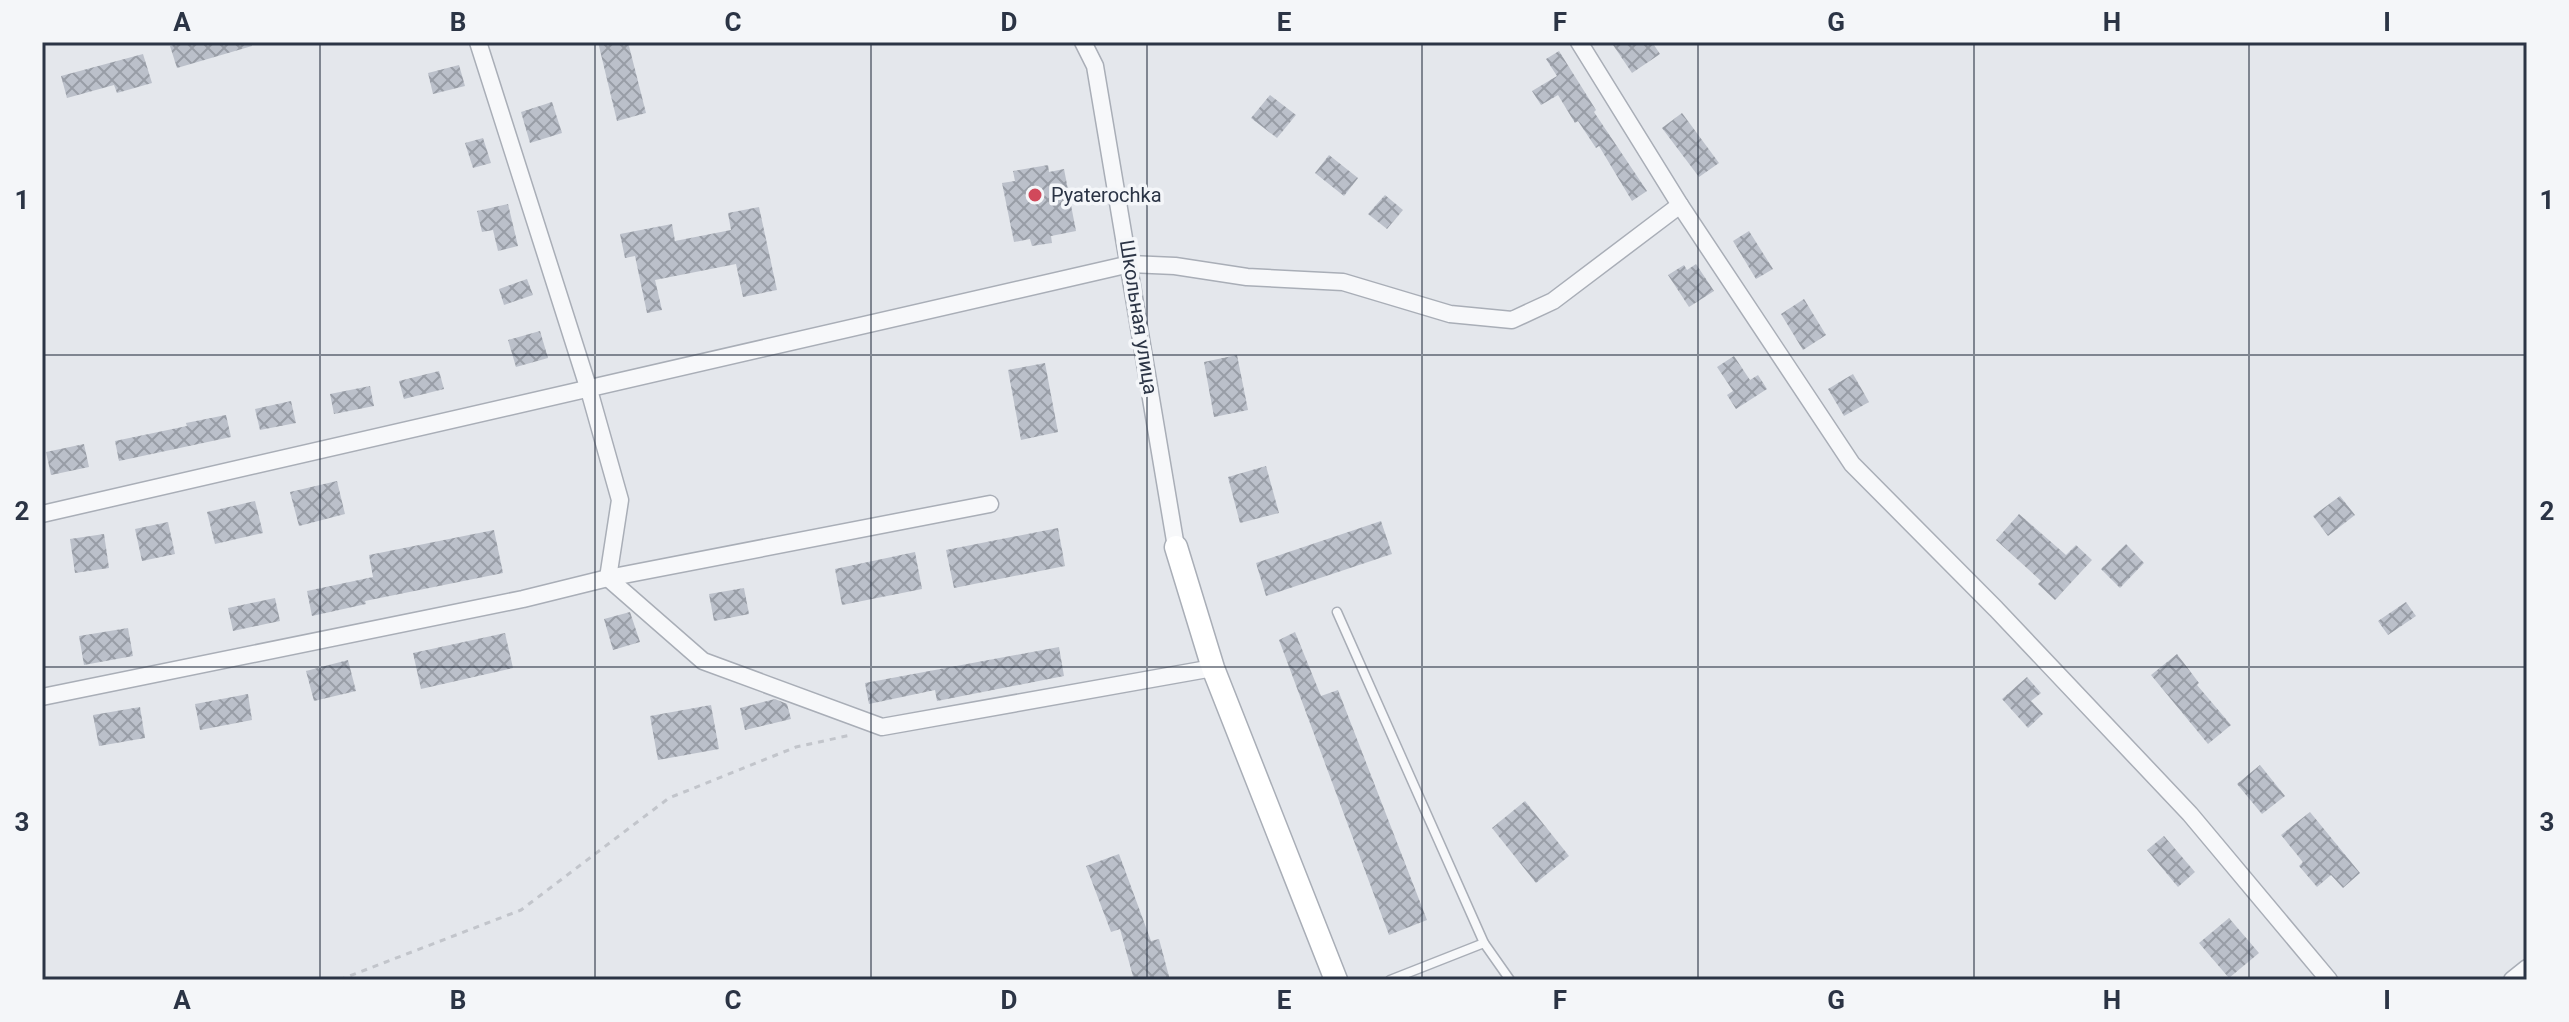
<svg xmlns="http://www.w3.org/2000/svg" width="2569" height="1022" font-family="Roboto,sans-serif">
  <defs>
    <pattern id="building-cross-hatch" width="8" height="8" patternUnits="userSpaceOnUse" patternTransform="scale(2)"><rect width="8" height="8" fill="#bbc0ca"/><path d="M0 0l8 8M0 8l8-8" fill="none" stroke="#989da6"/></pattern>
  </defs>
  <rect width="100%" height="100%" fill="#e4e7ec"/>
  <g fill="url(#building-cross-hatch)">
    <path d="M185 42H251L252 46 177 68 170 46Z"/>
    <path d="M598 42H628L646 113 617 121Z"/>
    <path d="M1611 42H1652L1660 54 1632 73Z"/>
    <path d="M1559 51 1596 110 1594 112 1647 191 1632 201 1599 146 1596 148 1578 121 1575 123 1558 95 1541 105 1532 91 1557 76 1546 59Z"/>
    <path d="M143 54 152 83 117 93 114 85 67 98 61 76Z"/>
    <path d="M459 65 465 86 433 94 428 73Z"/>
    <path d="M1270 95 1296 115 1277 138 1251 118Z"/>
    <path d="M552 102 562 133 530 143 521 112Z"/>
    <path d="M1682 113 1719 163 1699 177 1662 128Z"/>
    <path d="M483 138 491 163 473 168 465 143Z"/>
    <path d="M1329 155 1358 178 1344 196 1315 173Z"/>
    <path d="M1048 165 1049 172 1064 169 1076 231 1051 236 1052 243 1032 246 1030 239 1014 242 1002 183 1015 181 1013 171Z"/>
    <path d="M1385 195 1403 210 1387 229 1368 214Z"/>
    <path d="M508 204 518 246 498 251 493 230 482 232 477 211Z"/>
    <path d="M759 207 777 290 743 297 736 264 655 280 662 310 647 313 635 256 625 258 620 234 672 224 675 241 731 230 728 213Z"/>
    <path d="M1749 231 1773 269 1756 279 1733 241Z"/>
    <path d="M1696 264 1714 291 1689 307 1668 275 1684 265 1687 270Z"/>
    <path d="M527 279 533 295 504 305 499 289Z"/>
    <path d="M1804 299 1826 335 1803 350 1781 314Z"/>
    <path d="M540 331 548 358 516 367 508 340Z"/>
    <path d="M1237 355 1248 410 1214 417 1204 362Z"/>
    <path d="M1734 356 1750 380 1758 375 1767 389 1736 409 1727 395 1733 391 1717 367Z"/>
    <path d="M1045 363 1058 432 1021 440 1008 370Z"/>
    <path d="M439 371 444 389 404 399 399 381Z"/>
    <path d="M1853 374 1869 402 1844 416 1828 389Z"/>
    <path d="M370 386 374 406 334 414 330 394Z"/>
    <path d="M291 401 296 423 260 430 255 409Z"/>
    <path d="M226 415 231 437 119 461 115 441 187 426 186 423Z"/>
    <path d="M84 444 89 467 51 475 46 452Z"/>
    <path d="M1266 466 1279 513 1240 523 1228 477Z"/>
    <path d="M337 481 345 514 299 526 290 492Z"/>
    <path d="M2340 496 2355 515 2328 536 2313 516Z"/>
    <path d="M255 501 263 533 215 544 207 512Z"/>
    <path d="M2019 514 2066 555 2076 545 2092 560 2055 600 2038 584 2041 581 1996 540Z"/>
    <path d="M1381 521 1392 554 1266 596 1256 563Z"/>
    <path d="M168 522 175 554 142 561 135 529Z"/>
    <path d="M1058 528 1065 566 954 588 946 550Z"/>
    <path d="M494 530 503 573 365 601 366 604 312 616 307 591 373 577 369 555Z"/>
    <path d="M104 534 109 568 75 573 70 539Z"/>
    <path d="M2126 544 2144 563 2120 588 2101 569Z"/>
    <path d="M915 552 922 589 842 605 835 569Z"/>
    <path d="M744 588 749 614 714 621 709 594Z"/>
    <path d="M275 598 280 621 233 631 228 608Z"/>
    <path d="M2406 602 2416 616 2388 635 2378 621Z"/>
    <path d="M630 612 640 642 613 650 604 619Z"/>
    <path d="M128 628 133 656 84 665 79 636Z"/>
    <path d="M1295 632 1321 696 1338 690 1427 920 1389 935 1279 640Z"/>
    <path d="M505 633 513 668 421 689 413 653Z"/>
    <path d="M1059 647 1064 676 937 701 935 690 869 704 865 683Z"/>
    <path d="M2177 654 2199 683 2197 685 2231 725 2208 744 2151 675Z"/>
    <path d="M348 660 356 691 314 701 306 671Z"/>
    <path d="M2027 677 2041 693 2031 701 2043 714 2028 728 2002 699Z"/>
    <path d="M248 694 252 720 200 730 195 704Z"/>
    <path d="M775 699 787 704 791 719 745 730 740 708Z"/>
    <path d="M711 705 719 749 658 760 650 716Z"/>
    <path d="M140 707 145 738 99 746 93 715Z"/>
    <path d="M2260 765 2285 796 2262 814 2237 784Z"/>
    <path d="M1525 801 1569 856 1536 883 1492 828Z"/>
    <path d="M2310 812 2360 873 2343 888 2331 875 2317 887 2299 866 2303 862 2281 835Z"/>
    <path d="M2164 836 2195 872 2178 887 2147 850Z"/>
    <path d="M1119 854 1151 941 1159 939 1170 980H1134L1120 929 1111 932 1086 866Z"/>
    <path d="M2229 918 2259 953 2229 978 2199 943Z"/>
  </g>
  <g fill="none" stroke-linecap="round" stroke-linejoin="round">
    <g stroke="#a9aeb7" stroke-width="11">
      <g id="lane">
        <path d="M1337 612 1484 943"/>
        <path d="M1390 980 1484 943 1510 980"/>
      </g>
    </g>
    <g stroke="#a9aeb7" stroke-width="19">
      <g id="street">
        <path d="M478 42 589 390 620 500 608 578 703 661 882 727 1213 668"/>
        <path d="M1083 42 1095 66 1176 547"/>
        <path d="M1579 42 1680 205 1852 464 1996 609 2190 814 2329 980"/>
        <path d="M42 514 1130 264 1175 266 1247 277 1343 282 1450 314 1512 320 1553 301 1680 205"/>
        <path d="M42 697 523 599 608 578 990 504"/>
        <path d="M2512 980 2527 968"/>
      </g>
    </g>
    <g stroke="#a9aeb7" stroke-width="25">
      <path id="secondary" d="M1176 547 1213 668 1336 980"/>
    </g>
    <path stroke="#c2c5cb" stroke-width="3" stroke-dasharray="6 6" stroke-linecap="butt" d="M339 980 521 910 669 798 796 747 851 735"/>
    <use href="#lane" stroke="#f7f8fa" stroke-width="8"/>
    <use href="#street" stroke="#f7f8fa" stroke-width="16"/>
    <use href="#secondary" stroke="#fff" stroke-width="22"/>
  </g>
  <path fill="none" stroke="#2b3445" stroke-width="2" stroke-opacity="0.55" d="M320 42V980M595 42V980M871 42V980M1147 42V980M1422 42V980M1698 42V980M1974 42V980M2249 42V980M42 355H2527M42 667H2527"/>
  <circle fill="#d1495b" stroke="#f4f6f9" stroke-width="3" cx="1035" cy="195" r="8"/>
  <g text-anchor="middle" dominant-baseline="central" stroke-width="7" stroke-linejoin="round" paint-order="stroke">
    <g font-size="20" fill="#2b3445" stroke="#f4f6f9" text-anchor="start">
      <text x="1051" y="195">Pyaterochka</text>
    </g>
    <g font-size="20" fill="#2b3445" stroke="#f4f6f9">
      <text transform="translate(1139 317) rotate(81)">Школьная улица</text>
    </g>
  </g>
  <rect width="2569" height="1022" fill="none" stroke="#f4f6f9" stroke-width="88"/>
  <rect x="44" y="44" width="2481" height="934" fill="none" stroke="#2b3445" stroke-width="3"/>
  <g font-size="26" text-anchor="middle" font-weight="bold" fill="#2b3445">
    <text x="182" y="31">A</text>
    <text x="458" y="31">B</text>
    <text x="733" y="31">C</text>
    <text x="1009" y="31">D</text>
    <text x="1284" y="31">E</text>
    <text x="1560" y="31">F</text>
    <text x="1836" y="31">G</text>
    <text x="2112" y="31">H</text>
    <text x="2387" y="31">I</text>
    <text x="22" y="209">1</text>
    <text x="2547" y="209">1</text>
    <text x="22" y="520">2</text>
    <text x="2547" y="520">2</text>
    <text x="22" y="831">3</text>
    <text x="2547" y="831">3</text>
    <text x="182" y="1009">A</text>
    <text x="458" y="1009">B</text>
    <text x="733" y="1009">C</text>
    <text x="1009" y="1009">D</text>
    <text x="1284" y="1009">E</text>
    <text x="1560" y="1009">F</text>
    <text x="1836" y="1009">G</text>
    <text x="2112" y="1009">H</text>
    <text x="2387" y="1009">I</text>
  </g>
</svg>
